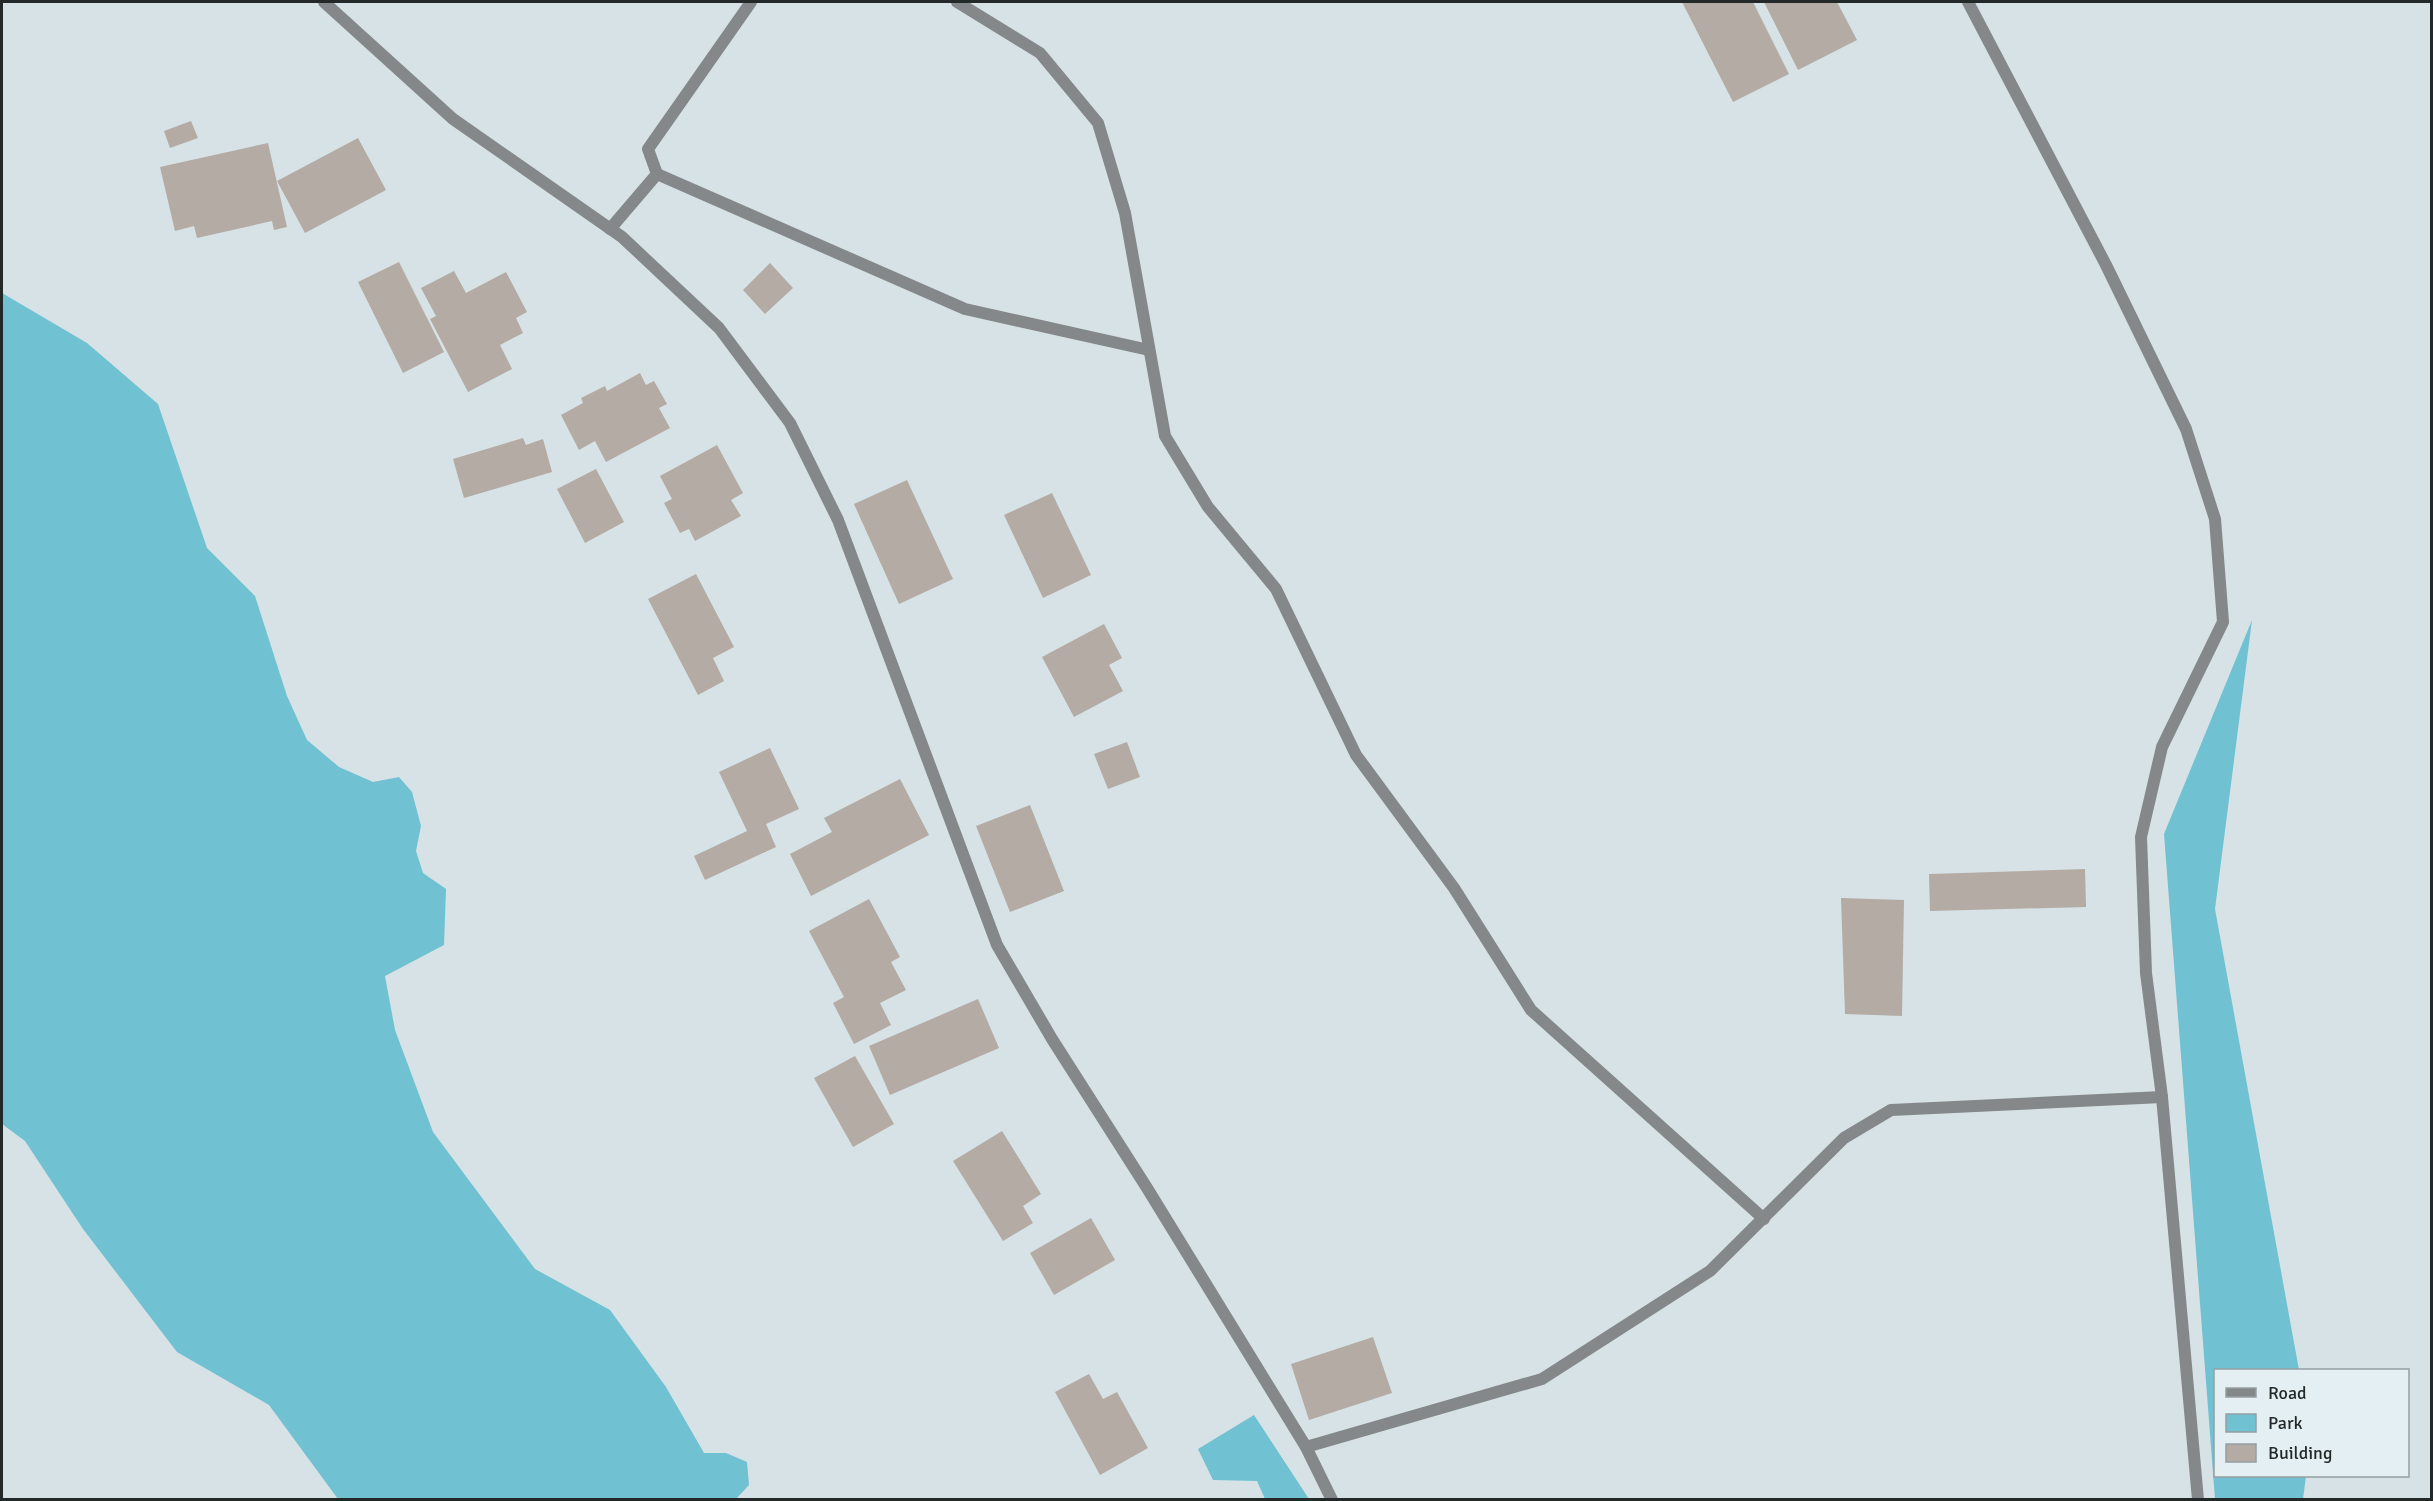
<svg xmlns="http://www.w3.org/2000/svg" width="2433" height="1501" font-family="Signika,sans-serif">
  <rect width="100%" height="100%" fill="#d6e2e5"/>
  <g fill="#70c1d2">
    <path d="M2 293 87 343 158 404 207 548 255 596 287 696 307 740 339 767 373 782 399 777 412 792 421 826 416 851 423 873 446 889 444 945 385 976 395 1030 433 1132 535 1269 610 1310 666 1387 704 1453H726L747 1462 749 1485 736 1499H338L269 1405 177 1352 83 1229 25 1141 2 1124Z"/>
    <path d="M2252 620 2215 909 2299 1370H2216V1476H2306L2303 1499H2215L2164 834Z"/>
    <path d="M1254 1415 1309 1499H1265L1257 1481 1213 1480 1198 1449Z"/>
  </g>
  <g fill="#b3aba4">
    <path d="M1682 2H1753L1789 74 1733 102Z"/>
    <path d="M1764 2H1837L1857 40 1798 70Z"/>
    <path d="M191 121 198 138 170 148 164 131Z"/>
    <path d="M358 138 386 190 305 233 277 181Z"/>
    <path d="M268 143 287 227 274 230 272 221 197 238 194 226 175 231 160 167Z"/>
    <path d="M399 262 444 352 403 373 358 282Z"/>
    <path d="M770 263 793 288 765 314 743 290Z"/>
    <path d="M454 271 466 293 506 272 527 312 516 318 523 333 500 345 512 369 468 392 430 319 436 316 421 288Z"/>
    <path d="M640 373 646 385 654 381 667 404 659 408 670 428 606 462 595 441 579 450 561 415 583 403 581 398 605 386 607 391Z"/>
    <path d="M523 438 526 445 543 439 552 472 464 498 453 459Z"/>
    <path d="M717 445 743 493 731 500 741 516 695 541 689 529 680 533 664 503 672 499 660 476Z"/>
    <path d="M596 469 624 522 585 543 557 489Z"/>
    <path d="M907 480 953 579 899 604 854 504Z"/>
    <path d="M1052 493 1091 575 1043 598 1004 515Z"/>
    <path d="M696 574 734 647 713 658 724 681 698 695 648 599Z"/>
    <path d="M1104 624 1122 658 1109 665 1123 691 1074 717 1042 657Z"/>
    <path d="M1127 742 1140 777 1108 789 1094 754Z"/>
    <path d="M770 748 799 809 766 824 776 847 705 880 694 856 747 831 719 772Z"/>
    <path d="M900 779 929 835 811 896 790 854 832 832 824 818Z"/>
    <path d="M1030 805 1064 891 1010 912 976 826Z"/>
    <path d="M2085 869 2086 907 1930 911 1929 874Z"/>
    <path d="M1841 898 1904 900 1902 1016 1845 1014Z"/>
    <path d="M869 899 900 957 891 962 906 990 880 1003 891 1025 854 1044 833 1003 844 997 809 931Z"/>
    <path d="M978 999 999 1048 890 1095 869 1046Z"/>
    <path d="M855 1056 894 1124 853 1147 814 1078Z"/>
    <path d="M1002 1131 1041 1194 1023 1206 1033 1223 1003 1241 953 1161Z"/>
    <path d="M1091 1218 1115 1260 1054 1295 1030 1253Z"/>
    <path d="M1373 1337 1392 1393 1309 1420 1291 1364Z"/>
    <path d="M1089 1374 1103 1399 1117 1392 1148 1448 1100 1475 1055 1392Z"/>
  </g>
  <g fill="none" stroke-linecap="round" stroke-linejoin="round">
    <g stroke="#84888a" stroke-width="12">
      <path d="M324 2 453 119 622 237 719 328 790 423 838 520 997 945 1052 1039 1147 1188 1306 1447 1332 1500"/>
      <path d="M957 2 1040 53 1098 123 1125 213 1165 436 1208 507 1276 589 1356 755 1454 888 1531 1010 1764 1219"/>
      <path d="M1968 2 2106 265 2186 429 2215 519 2223 622 2162 747 2141 837 2146 973 2162 1097 2198 1500"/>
      <path d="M657 174 965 309 1149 350"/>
      <path d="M610 229 657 174 648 149 751 2"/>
      <path d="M1306 1447 1542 1379 1710 1271 1844 1138 1891 1110 2162 1097"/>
    </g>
  </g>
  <rect width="2433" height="1501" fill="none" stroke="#232829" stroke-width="6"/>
  <rect x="2214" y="1369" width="195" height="108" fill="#e3eff2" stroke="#969fa2" stroke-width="1.5"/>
  <rect x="2226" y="1388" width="30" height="9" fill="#84888a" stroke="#969fa2" stroke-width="1.5"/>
  <text x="2268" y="1399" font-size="18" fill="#232829">Road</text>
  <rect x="2226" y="1414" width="30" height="18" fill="#70c1d2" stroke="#969fa2" stroke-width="1.5"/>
  <text x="2268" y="1429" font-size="18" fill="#232829">Park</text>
  <rect x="2226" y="1444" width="30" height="18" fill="#b3aba4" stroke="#969fa2" stroke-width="1.5"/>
  <text x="2268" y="1459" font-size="18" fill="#232829">Building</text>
</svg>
